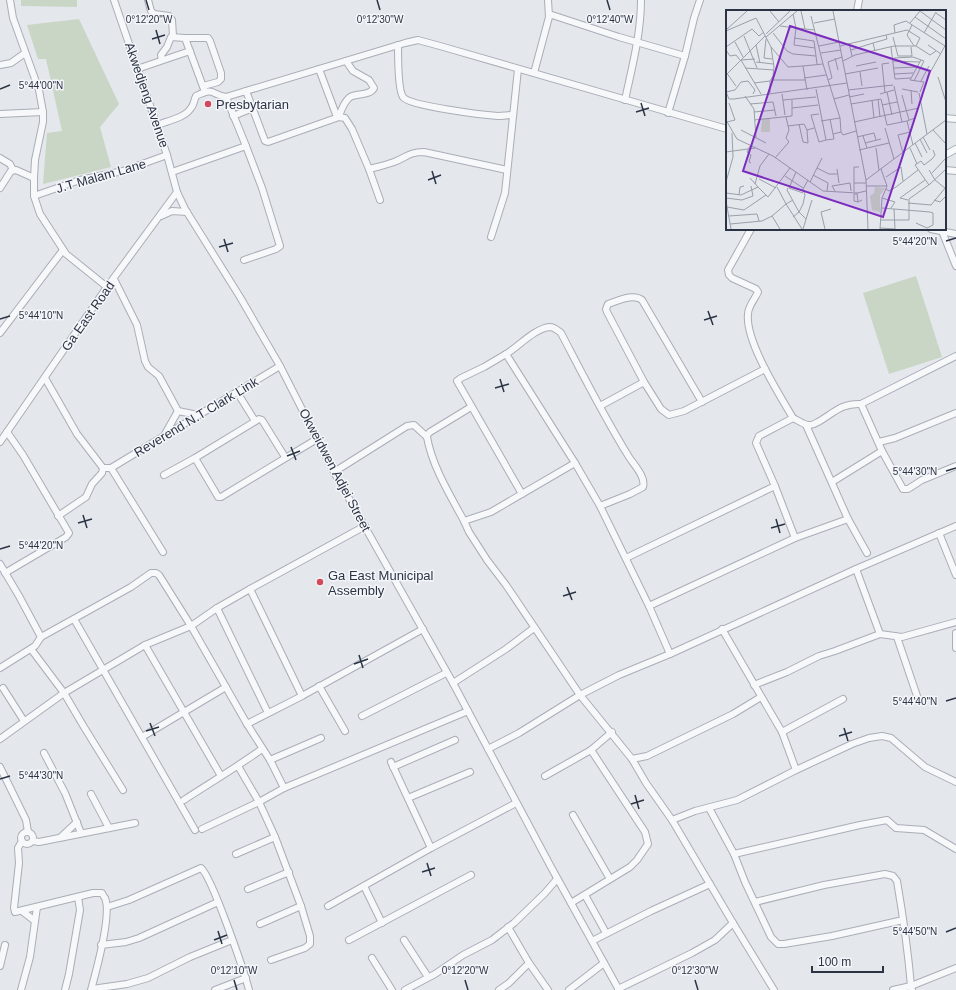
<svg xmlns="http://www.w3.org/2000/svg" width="956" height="990" font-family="Arial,sans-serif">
  <rect width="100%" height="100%" fill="#e4e7ec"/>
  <g fill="#c9d6c5">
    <path d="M21 0H77V7L21 6Z"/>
    <path d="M79 19 119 104 100 127 111 167 43 184 47 133 62 131 46 59H38L27 25Z"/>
    <path d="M916 276 942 357 889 374 863 293Z"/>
  </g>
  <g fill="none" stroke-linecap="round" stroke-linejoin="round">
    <g stroke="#a9aeb7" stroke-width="8">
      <g id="minor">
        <path d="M10 0 13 18 39 90 43 112V122L35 160 34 178V196L40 214 66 254 107 287"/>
        <path d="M148 0 151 11 154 14 169 16 172 20 173 36"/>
        <path d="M857 11 859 0"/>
        <path d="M549 14 619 37 685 56"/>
        <path d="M185 38H208L210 41 221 73V79L218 82 203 86"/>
        <path d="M398 45C398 55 398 90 403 97 409 106 484 115 498 116 503 116 508 115 513 115"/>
        <path d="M162 60 161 55 167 47 171 37 185 38 205 92"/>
        <path d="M0 65 11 63 25 53"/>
        <path d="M137 69 190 51"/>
        <path d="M319 69 337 117"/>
        <path d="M534 73 549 17 548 0"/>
        <path d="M246 91 265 141 268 142 339 117 345 118 352 129 369 169 380 200"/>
        <path d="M625 100C632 67 641 34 641 0"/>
        <path d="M668 113 685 56 694 18 700 0"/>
        <path d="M0 114 43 112"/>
        <path d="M233 116 253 108"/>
        <path d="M339 117C341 110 344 102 350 97 357 93 370 96 374 88L369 80 353 71 346 61"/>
        <path d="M945 118 956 119"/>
        <path d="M157 125C167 121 185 118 191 108 194 105 194 100 196 96 215 87 210 94 226 97L405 43 418 40 440 46 727 129"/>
        <path d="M945 155 956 149"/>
        <path d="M0 158 10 164 13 170"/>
        <path d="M369 169C377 167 386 165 394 162 407 157 409 152 424 152L507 170"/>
        <path d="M945 170 956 171"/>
        <path d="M172 172 246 146 226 97"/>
        <path d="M0 188 11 171 16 170 34 178"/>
        <path d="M177 192 185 209 240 297 280 366 334 472 453 683 551 867 619 990"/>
        <path d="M34 196 80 180 123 171 167 155"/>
        <path d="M161 216 172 211 187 212"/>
        <path d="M751 229 728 270 729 275 732 278 756 289 758 292C755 299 748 306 748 314 745 341 779 394 793 418 798 420 805 426 810 425 813 425 816 423 818 422 834 413 841 403 861 404L956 356"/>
        <path d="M931 229 956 234"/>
        <path d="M942 231 956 266"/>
        <path d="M491 237 505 193 518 69"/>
        <path d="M244 260 276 249 280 246 262 188 246 146"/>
        <path d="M114 279 137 325 145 361 148 367 159 376 178 411"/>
        <path d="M0 333 63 250"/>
        <path d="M506 354 484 367 461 378 457 381 522 494"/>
        <path d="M45 378 77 434 103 468H111"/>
        <path d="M644 382 607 312 606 309 608 304C618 301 633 293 642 300L702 402"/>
        <path d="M237 392 255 421"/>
        <path d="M861 404 882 451 903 489H908L922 480 956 466"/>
        <path d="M600 406 644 382 661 409 669 415 684 411 765 369"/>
        <path d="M178 411 198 415"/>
        <path d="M793 418 759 436 756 443 775 486 795 538"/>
        <path d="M806 425 848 519 867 553"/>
        <path d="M165 434 178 411"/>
        <path d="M0 442 107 287 177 192 167 155 114 0"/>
        <path d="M879 442 895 438 956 413"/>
        <path d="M195 458 217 495 218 497H221L317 439"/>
        <path d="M575 463 491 512 464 521 469 532 487 560 506 585 580 695 632 759 646 783 672 820 695 811 737 800 796 770 782 732 722 629"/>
        <path d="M111 468 280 366"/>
        <path d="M111 468 163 552"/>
        <path d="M334 472 407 426 414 425 427 437"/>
        <path d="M164 475 195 458 259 419 262 420 285 457"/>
        <path d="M832 482 882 451"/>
        <path d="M600 506 630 494 643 487C646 477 634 465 629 457 604 417 583 375 561 333 557 330 554 327 550 327 535 328 518 347 506 354L575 463 600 506 649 606 670 654"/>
        <path d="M58 516 86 497 92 484 102 473 103 468"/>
        <path d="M464 521C450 495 432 466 427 437V435L430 432 471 407"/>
        <path d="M939 533 956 575"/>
        <path d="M626 558 775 486"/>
        <path d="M0 564 19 596 41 637 35 646 0 668"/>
        <path d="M856 569 880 634"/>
        <path d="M5 573 66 537 69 533 23 455 7 432"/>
        <path d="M250 589 302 696"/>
        <path d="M649 606 795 538 848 519"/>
        <path d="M217 608 268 713"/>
        <path d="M74 619 195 830"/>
        <path d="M956 633V648"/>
        <path d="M41 637 131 587 151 573H156L159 575 191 626 247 724 302 696 423 629"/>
        <path d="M897 637 917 696"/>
        <path d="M145 645 221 776"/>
        <path d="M31 649 64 693 84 727 123 790"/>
        <path d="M453 683 506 649 534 628"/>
        <path d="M754 685 787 672 819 656 835 651 880 634 902 637 956 622"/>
        <path d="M319 686 345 731"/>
        <path d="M3 688 24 721"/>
        <path d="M362 716 446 673"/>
        <path d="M247 724 270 760 284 788"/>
        <path d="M782 732 843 699"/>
        <path d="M142 737 226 687"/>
        <path d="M0 739 64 693 145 645 191 626 217 608 250 589 365 526"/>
        <path d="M488 749 519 733 580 695 619 675 670 654 856 569 956 526"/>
        <path d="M44 753 65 793 81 833"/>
        <path d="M632 759 647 756 733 714 761 697"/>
        <path d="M270 760 321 738"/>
        <path d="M391 762 431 848"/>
        <path d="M238 766 259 802 275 837 301 906 310 936V944L305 948 271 960"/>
        <path d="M0 767 26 820 28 832"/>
        <path d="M393 767 455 740"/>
        <path d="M796 770 852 744 869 738 882 736 891 738 925 767 956 782"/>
        <path d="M545 776 591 750"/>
        <path d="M91 794 109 828"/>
        <path d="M408 798 470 772"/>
        <path d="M184 800C210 783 237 767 262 749"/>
        <path d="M709 808 734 854 860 825 887 820 896 828 924 830 956 849"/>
        <path d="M573 815 610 879"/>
        <path d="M672 820 733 923 774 990"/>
        <path d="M202 829 259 802 284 788 468 711"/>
        <circle cx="27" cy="838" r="6"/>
        <path d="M61 837 77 822"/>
        <path d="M22 841 18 848 19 863 14 908 15 912 93 893H102C103 895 104 897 105 898 112 914 96 972 91 990"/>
        <path d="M33 841 39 842 135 823"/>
        <path d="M236 854 275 837"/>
        <path d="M734 854 745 882 771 937 778 944H784L832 936 903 920"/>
        <path d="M364 886 382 923"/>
        <path d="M248 889 289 872"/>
        <path d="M585 895 606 933"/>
        <path d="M755 902 824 885 885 874 893 876 897 881C903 916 908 951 911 986L912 990"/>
        <path d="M571 903 630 867 637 860 648 844 645 832 591 750 612 732"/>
        <path d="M328 906 431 848 516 803"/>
        <path d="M107 907 129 900 201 868C212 877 244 971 249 990"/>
        <path d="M22 911 35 921"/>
        <path d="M260 924 301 906"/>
        <path d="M508 927 529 963 548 990"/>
        <path d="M349 940 471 875"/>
        <path d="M404 940 428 977"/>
        <path d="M592 941 651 911 710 884"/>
        <path d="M101 945 126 942 139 938 218 902"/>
        <path d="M372 958 392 990"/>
        <path d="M0 966 5 945"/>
        <path d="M92 989 127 984 148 978 190 957 232 940"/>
        <path d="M618 989 692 953 715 940 733 923"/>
        <path d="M21 990 30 957 37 907"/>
        <path d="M65 990 69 974 80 910 78 897"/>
        <path d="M215 990 246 978"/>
        <path d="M405 990 435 974 463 955 492 940 514 923 545 893 557 879"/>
        <path d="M499 990 509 983 529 963"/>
        <path d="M569 990 604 963"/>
        <path d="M893 990 911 986 956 968"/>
      </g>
    </g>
    <use href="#minor" stroke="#f7f8fa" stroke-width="6"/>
  </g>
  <path fill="none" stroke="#2b3445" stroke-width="1.5" d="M146 0 149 10M377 0 380 10M607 0 610 10M156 30 160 44M152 39 165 35M0 89 10 85M641 103 645 116M636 112 649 108M432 171 436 184M428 180 441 175M224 239 228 252M946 241 956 238M219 247 233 243M708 311 713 325M0 319 10 316M704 320 717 316M500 379 504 392M495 388 509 384M291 447 296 460M287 456 300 451M946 471 956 468M83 515 87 528M776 519 780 533M78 523 92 519M771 528 785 524M0 549 10 546M567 587 572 600M563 596 576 592M359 655 363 668M354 664 368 659M946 701 956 698M150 723 155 736M844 728 848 741M146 731 159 727M839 736 852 732M0 779 10 776M635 795 639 809M631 804 644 800M427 863 431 876M422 872 435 868M218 931 222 944M946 932 956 928M214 940 227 935M234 980 237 990M465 980 468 990M695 980 698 990"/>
  <g fill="#d1495b" stroke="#f4f6f9" stroke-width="1.5">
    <circle cx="208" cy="104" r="4"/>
    <circle cx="320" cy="582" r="4"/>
  </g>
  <g text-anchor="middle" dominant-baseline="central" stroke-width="3" stroke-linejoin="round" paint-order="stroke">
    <g font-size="13" fill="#2b3445" stroke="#f4f6f9">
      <text transform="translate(147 95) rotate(71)">Akwedjeng Avenue</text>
      <text transform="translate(101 176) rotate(-16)">J.T Malam Lane</text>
      <text transform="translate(88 316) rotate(-55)">Ga East Road</text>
      <text transform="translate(196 417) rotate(-31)">Reverend N.T Clark Link</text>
      <text transform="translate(335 470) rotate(62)">Okweidwen Adjei Street</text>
    </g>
    <g font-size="13" fill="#2b3445" stroke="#f4f6f9" text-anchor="start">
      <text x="216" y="104">Presbytarian</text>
      <text x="328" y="575">Ga East Municipal<tspan x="328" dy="15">Assembly</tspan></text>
    </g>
  </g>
  <g transform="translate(726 10)">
    <rect width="220" height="220" fill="#e4e7ec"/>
    <path d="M36 109H44V122H35ZM149 177 159 178 154 185V202L146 200 144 186 148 183Z" fill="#c9d6c5"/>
    <path fill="none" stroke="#9a9fa9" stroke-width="1" d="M44 1 53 12M75 1 79 19 89 20M107 1 140 170M194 1 220 20M210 3 220 10M67 4 70 18 68 35 89 38M85 6 97 54M189 7 220 29M88 13 109 9M184 13 194 1M186 15 181 25 188 36M54 16 79 19M0 20 21 1M0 21 30 8 45 37 48 57 47 66 44 71V83M47 23 61 41 67 44 90 46 91 54M169 23 168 15 180 11 219 36M198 23 210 2M40 24 64 1M18 26 31 58M40 27 71 1M167 27 172 46H186L185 37M68 28 88 31 90 46M40 29 38 48 46 49M9 32 17 47M123 33 126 46M30 35 34 53M202 35 215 44M93 36 113 32M114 36 181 20 194 28 190 36M0 37 26 19 33 26 38 22M45 37 62 57 77 56M165 37 169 69 185 68M0 40 4 46 10 45 14 50M125 40 147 33M149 41 147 33 161 29 160 25M95 43 115 40M109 48 112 60M168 48 187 47 198 51 188 71M15 50 35 84M15 50 29 49M117 51 129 45 168 36H190L204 45 210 41M167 51 194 52M30 52 47 54M130 56 150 52M19 58 48 60M168 58 191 57M0 62 10 76M134 62 136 76M119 64 152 58M168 64 187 63M0 65 39 26M212 67 220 92M78 68 100 65M201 68 220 34M46 70H79M102 70 106 68 102 52 116 47M195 71 203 56M28 73 44 71M168 76 176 112M90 79 100 130 93 132 85 105 93 104M176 79 192 82M81 80 77 56 97 54 114 108 95 111M122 80 167 75M185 80 186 94M0 82 3 89H8L121 73M0 82 9 80 15 72 22 71 29 80 27 84M161 82 166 105M194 82 198 72 184 70 195 50M159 83 156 54 163 53M193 83 201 124M56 84 59 105M154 84 168 80M176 85 183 110M19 86 28 99 30 128M123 87 138 84M108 89 123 85M152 89 154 107M57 90 90 87M146 90 148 108M24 94 47 92 50 106M125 94 155 89 161 115 181 111M156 95 171 92M66 98 92 95M28 102 49 100M0 110 11 129 47 146 97 181 131 183 140 181M28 110 66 106V90M1 112 9 110 3 93M128 112 193 98M73 114 77 132 82 133 81 120M62 116 78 114 81 120 88 118M159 118 168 149M15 120 40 133M207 120 220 134M115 122 117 125 130 121M107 124 115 122 114 108M137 126 141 138M131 127 148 123 150 130M197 127 204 140M194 129 201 143M100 130 108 129 104 109M139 133 155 129M189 133 196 147M187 135 181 111 189 108M24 136 21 142 25 145 23 152 25 153M150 138 153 160M184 138 191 154M133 140 163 133M0 142 29 138M177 143 172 125 184 122M49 148 63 132 60 128 63 120 60 107M91 158 103 164H111M111 159 113 173M203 160 209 170 220 179M70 162 63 178 77 183M206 163 220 148M87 165 102 173 101 181M59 166 77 178M160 167 175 157 177 171M24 168 32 177M33 169 50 178M0 172 7 147 6 123M84 172 96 148M128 173V157H133M29 174 34 156 43 144M203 175 189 155 195 151 198 155 206 149 209 145 207 140M140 176H161M62 178 61 180 73 202 80 209M160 179 163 181 170 177 192 160M109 181 106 176 124 173 125 181M128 182V173H140M0 183 15 185 32 177 42 187 64 158M131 183 132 192 136 190M131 184H128V191L132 192M13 185 14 177 18 176M0 188 16 190 27 186 25 176M156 188 169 192 165 198M67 190 60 194 76 219M182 190 174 188 199 170M208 190 214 192 220 186M0 191 5 219M182 193 205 195 220 177M1 197 18 200 40 185M156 198 204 202 207 203V215L201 218M168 199 169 219M3 206 31 204 33 211M46 206 54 219M67 207 73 202 77 194 79 185 77 179 82 170M155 210H183V189L204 174 220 159M190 213 201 218M4 214 36 211 46 206 60 194 51 177M154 218 169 219M77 219 86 190M99 219 95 202 105 199M142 219 140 170 220 110M154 219 156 188 161 176 155 159"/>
    <path fill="#7b2cbf" fill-opacity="0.15" stroke="#7b2cbf" stroke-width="2" d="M64 16 204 61 157 207 17 161Z"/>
    <rect width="220" height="220" fill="none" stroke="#2b3445" stroke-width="2"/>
  </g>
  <g font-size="10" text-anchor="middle" fill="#2b3445" stroke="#f4f6f9" stroke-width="3" stroke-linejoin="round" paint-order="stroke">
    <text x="149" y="23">0°12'20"W</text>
    <text x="380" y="23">0°12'30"W</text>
    <text x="610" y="23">0°12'40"W</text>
    <text x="41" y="89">5°44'00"N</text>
    <text x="915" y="245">5°44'20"N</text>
    <text x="41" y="319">5°44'10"N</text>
    <text x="915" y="475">5°44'30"N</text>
    <text x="41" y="549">5°44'20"N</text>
    <text x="915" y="705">5°44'40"N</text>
    <text x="41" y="779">5°44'30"N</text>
    <text x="915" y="935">5°44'50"N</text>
    <text x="234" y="974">0°12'10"W</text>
    <text x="465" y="974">0°12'20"W</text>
    <text x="695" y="974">0°12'30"W</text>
  </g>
  <path d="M812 966v6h71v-6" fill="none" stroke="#2b3445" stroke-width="2"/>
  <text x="818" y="966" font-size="12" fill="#2b3445" stroke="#f4f6f9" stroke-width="3" paint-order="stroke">100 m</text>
</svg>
